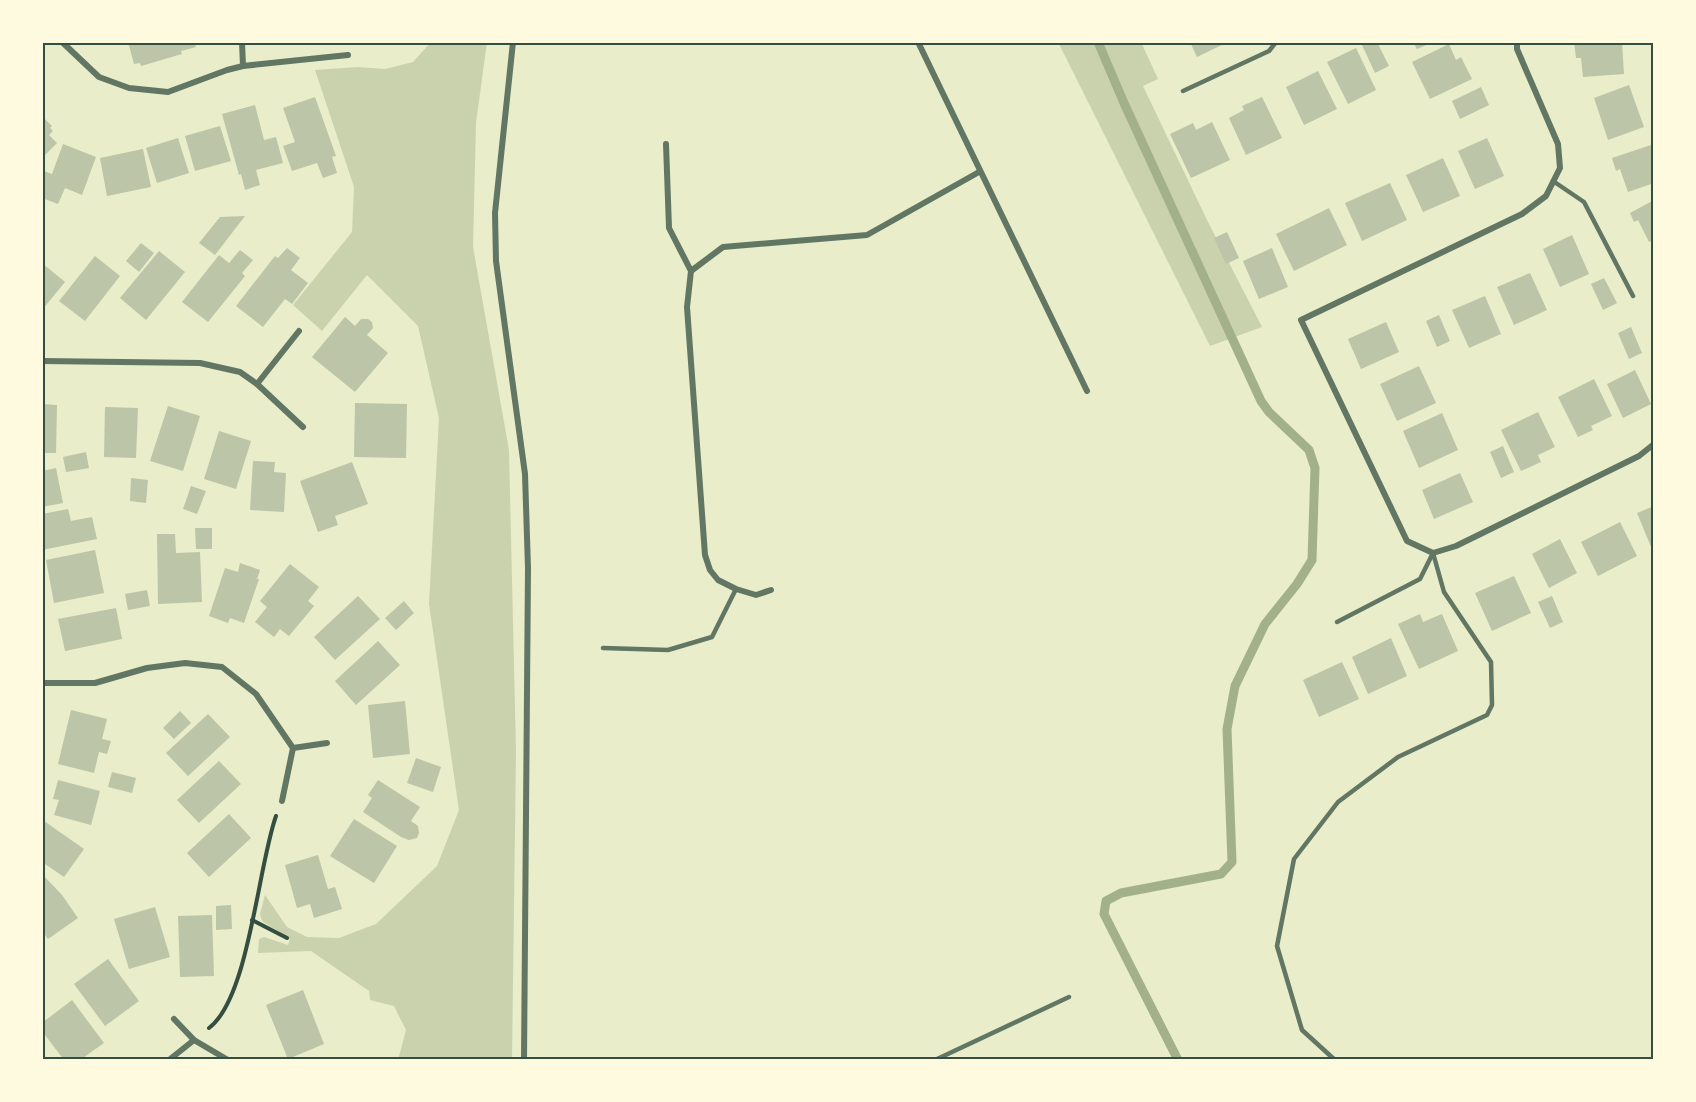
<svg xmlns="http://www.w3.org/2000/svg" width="1696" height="1102" font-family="'Space Grotesk',sans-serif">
  <rect width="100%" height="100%" fill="#e9edc9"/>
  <g fill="#cad2ad">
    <path d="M431 42H487L476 123 473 247 509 450 516 752 512 1060H398L406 1030 394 1006 370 1000 369 991 311 951 258 953 259 939 264 937 288 945 290 939 262 921 260 914 265 895 287 927 307 937 339 938 376 924 437 866 459 810 429 604 439 418 418 326 367 275 322 331 293 305 352 232 354 187 315 70 358 67 385 69 413 62Z"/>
    <path d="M1058 42H1141L1158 79 1143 86 1207 220 1262 327 1210 346Z"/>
  </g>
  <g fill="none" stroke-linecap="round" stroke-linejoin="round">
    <path stroke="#a3b18a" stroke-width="9" d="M1098 42 1124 103 1261 401 1269 412 1309 450 1315 468 1312 560 1297 584 1265 624 1235 686 1227 729 1232 862 1221 874 1121 893 1106 901 1104 914 1178 1060"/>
  </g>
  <g fill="#bcc5a7">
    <path d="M128 42H194L196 47 181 51 182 54 141 66 140 63 134 64Z"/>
    <path d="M1190 42H1228L1197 57Z"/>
    <path d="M1369 42H1377L1389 66 1375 73 1362 45Z"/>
    <path d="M1413 42H1433L1417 49Z"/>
    <path d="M1574 42H1622L1624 74 1583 77 1581 58H1576Z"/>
    <path d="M1449 44 1456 60 1461 57 1472 79 1430 99 1412 62Z"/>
    <path d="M1356 48 1376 90 1348 104 1327 62Z"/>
    <path d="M1318 71 1337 109 1304 125 1286 87Z"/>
    <path d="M1629 85 1644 127 1608 140 1594 98Z"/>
    <path d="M1481 87 1489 105 1460 119 1452 101Z"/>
    <path d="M315 97 336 156 332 157 337 173 323 178 317 163 292 171 283 146 295 142 283 108Z"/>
    <path d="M1262 97 1282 138 1246 155 1229 118 1244 110 1242 106Z"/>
    <path d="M255 105 264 140 276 137 283 163 256 170 260 185 245 190 241 174 239 175 222 114Z"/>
    <path d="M42 116 52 126 50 128 53 131 49 135 57 143 42 158Z"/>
    <path d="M1212 122 1230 160 1191 178 1170 134 1193 123 1196 130Z"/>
    <path d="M220 126 231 161 195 171 185 136Z"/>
    <path d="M178 138 189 173 157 183 146 148Z"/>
    <path d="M1487 138 1504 176 1475 189 1458 151Z"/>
    <path d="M63 144 96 157 82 195 65 188 58 204 42 198V177L44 171 52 174Z"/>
    <path d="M1651 145 1654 154V183L1628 192 1620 169 1616 171 1612 158Z"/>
    <path d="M143 149 151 187 107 196 100 158Z"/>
    <path d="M1443 158 1460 196 1423 212 1406 175Z"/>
    <path d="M1390 183 1407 220 1362 241 1345 203Z"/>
    <path d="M1654 200V240L1649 242 1638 220 1634 222 1630 213Z"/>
    <path d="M1329 208 1347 245 1294 271 1276 234Z"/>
    <path d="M245 216 215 255 199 243 220 217Z"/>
    <path d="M1227 232 1239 258 1226 264 1214 238Z"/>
    <path d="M1572 235 1589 274 1560 287 1543 249Z"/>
    <path d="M141 243 154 253 139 272 126 261Z"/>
    <path d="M287 248 300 258 291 270 308 283 292 304 285 299 263 327 236 306 275 256 278 258Z"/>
    <path d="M1272 248 1288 287 1259 299 1243 261Z"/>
    <path d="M240 250 253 260 242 273 245 276 208 322 182 302 219 255 229 263Z"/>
    <path d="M159 251 185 272 146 320 120 298Z"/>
    <path d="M95 256 120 276 85 321 59 301Z"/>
    <path d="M42 263 65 282 42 310Z"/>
    <path d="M1530 273 1547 310 1514 325 1497 287Z"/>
    <path d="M1604 278 1617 303 1603 310 1591 284Z"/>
    <path d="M1485 296 1501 334 1469 348 1452 310Z"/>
    <path d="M1439 315 1450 341 1437 347 1426 321Z"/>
    <path d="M345 317 355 326 361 319H368L372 322 373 328 367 335 388 353 355 392 312 357Z"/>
    <path d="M1386 322 1399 352 1361 369 1348 339Z"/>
    <path d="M1631 327 1642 353 1629 359 1618 333Z"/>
    <path d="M1419 366 1436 403 1397 421 1380 384Z"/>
    <path d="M1635 370 1651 404 1623 418 1607 384Z"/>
    <path d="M1594 379 1612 416 1591 426 1593 430 1578 437 1558 397Z"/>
    <path d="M355 403 407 404 406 458 354 457Z"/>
    <path d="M42 404 57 405 56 453H42Z"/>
    <path d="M168 406 200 416 183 471 150 461Z"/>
    <path d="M105 407 138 408 136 458 104 457Z"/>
    <path d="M1538 412 1555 447 1538 455 1541 462 1521 471 1501 430Z"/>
    <path d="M1442 413 1458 450 1419 468 1403 431Z"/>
    <path d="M219 431 251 441 236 489 204 479Z"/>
    <path d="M1503 446 1514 472 1501 478 1490 452Z"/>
    <path d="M86 452 89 468 66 472 63 457Z"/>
    <path d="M253 461 275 462 274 472 286 473 284 512 250 510Z"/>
    <path d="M352 462 368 504 335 516 338 525 318 532 300 481Z"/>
    <path d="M56 468 63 503 42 507V471Z"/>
    <path d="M1460 473 1473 502 1434 519 1422 490Z"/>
    <path d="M131 478 148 480 146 503 130 501Z"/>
    <path d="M191 486 206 491 197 514 183 509Z"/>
    <path d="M1654 506V554L1637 513Z"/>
    <path d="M68 509 71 521 92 517 97 539 42 550V514Z"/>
    <path d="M1620 522 1637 556 1598 576 1581 542Z"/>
    <path d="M195 528H212V549H196Z"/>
    <path d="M157 534H175L176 553 200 552 202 602 158 604Z"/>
    <path d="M1560 539 1577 573 1549 588 1532 554Z"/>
    <path d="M95 550 104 593 54 603 46 560Z"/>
    <path d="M240 563 260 570 257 579H259L244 623 230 618 228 623 209 616 225 568 238 572Z"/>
    <path d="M290 564 319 587 308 601 314 606 289 636 280 629 274 637 255 622 267 607 260 601Z"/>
    <path d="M1514 576 1531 613 1492 631 1475 593Z"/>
    <path d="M147 590 150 606 128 610 125 594Z"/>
    <path d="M358 596 380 619 335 660 314 637Z"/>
    <path d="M1552 596 1563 622 1550 628 1538 602Z"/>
    <path d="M404 601 414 613 396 630 385 618Z"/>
    <path d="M116 608 122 639 65 651 58 619Z"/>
    <path d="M1420 614 1423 622 1442 614 1458 651 1419 669 1398 624Z"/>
    <path d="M1391 638 1407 676 1368 694 1352 657Z"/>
    <path d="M378 641 400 665 356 705 335 681Z"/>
    <path d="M1342 662 1359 699 1319 717 1303 680Z"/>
    <path d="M405 701 410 754 373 758 368 705Z"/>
    <path d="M71 710 107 719 102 739 111 741 107 754 99 752 94 773 58 764Z"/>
    <path d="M180 711 191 723 174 739 163 728Z"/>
    <path d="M208 714 230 737 188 776 166 753Z"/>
    <path d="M416 758 441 767 433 792 407 783Z"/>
    <path d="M219 761 241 784 199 823 177 800Z"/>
    <path d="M112 772 136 778 132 793 108 787Z"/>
    <path d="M58 780 100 791 91 825 54 815 59 800 53 799Z"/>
    <path d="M378 780 420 807 411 821 418 826 419 833 417 838 409 840 401 837 363 812 372 798 368 795Z"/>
    <path d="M229 814 251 838 209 877 187 853Z"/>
    <path d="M354 819 397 846 374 883 330 856Z"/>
    <path d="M44 821 84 849 64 877 42 862V823Z"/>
    <path d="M318 855 328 889 335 887 342 909 314 918 310 904 297 908 285 865Z"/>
    <path d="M42 874 62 895 78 918 48 939 42 931Z"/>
    <path d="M231 905 232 929 216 930V906Z"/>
    <path d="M155 907 170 957 129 969 114 919Z"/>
    <path d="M212 915 214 976 180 977 178 916Z"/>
    <path d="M108 959 139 1001 105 1026 74 984Z"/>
    <path d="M303 990 324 1044 288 1059 266 1005Z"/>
    <path d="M72 1000 104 1043 80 1060H64L42 1031V1023Z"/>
  </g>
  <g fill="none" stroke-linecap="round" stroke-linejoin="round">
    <g stroke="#344e41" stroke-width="4">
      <path d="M252 920 287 938"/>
      <path d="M209 1028C249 998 258 866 276 816"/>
    </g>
    <g stroke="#617663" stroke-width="4.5">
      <path d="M1183 91 1269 51 1276 42"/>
      <path d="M1553 181 1584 202 1633 296"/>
      <path d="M1337 622 1420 579 1433 553"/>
      <path d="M603 648 668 650 712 637 736 589"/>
      <path d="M935 1060 1069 997"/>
      <path d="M1335 1060 1302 1030 1277 946 1294 859 1338 802 1398 757 1487 715 1492 705 1491 662 1444 592 1433 553"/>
    </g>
    <g stroke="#617663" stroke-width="6">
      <path d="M62 42 99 77 129 88 168 92 227 70 243 66 348 55"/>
      <path d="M242 42 243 66"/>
      <path d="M513 42 495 213 496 261 525 474 528 568 524 1060"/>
      <path d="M918 42 1087 391"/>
      <path d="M1517 42V49L1558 144 1560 168 1546 196 1522 214 1301 320 1407 541 1433 553 1456 546 1639 456 1654 444"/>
      <path d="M666 144 669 228 691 271"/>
      <path d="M42 361 200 363 240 372 257 384 303 427"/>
      <path d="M257 384 299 331"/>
      <path d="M771 590 756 595 736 589 718 580 710 570 705 555 687 307 691 271 723 247 867 235 979 172"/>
      <path d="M42 683H95L147 668 185 663 222 667 256 694 293 748 282 801"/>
      <path d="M293 748 327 743"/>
      <path d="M174 1019 194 1040"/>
      <path d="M169 1060 194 1040 228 1060"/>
    </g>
  </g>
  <rect width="1696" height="1102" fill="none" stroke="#fefae0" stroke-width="87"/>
  <rect x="44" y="44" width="1608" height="1014" fill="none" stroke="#344e41" stroke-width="2"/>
</svg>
